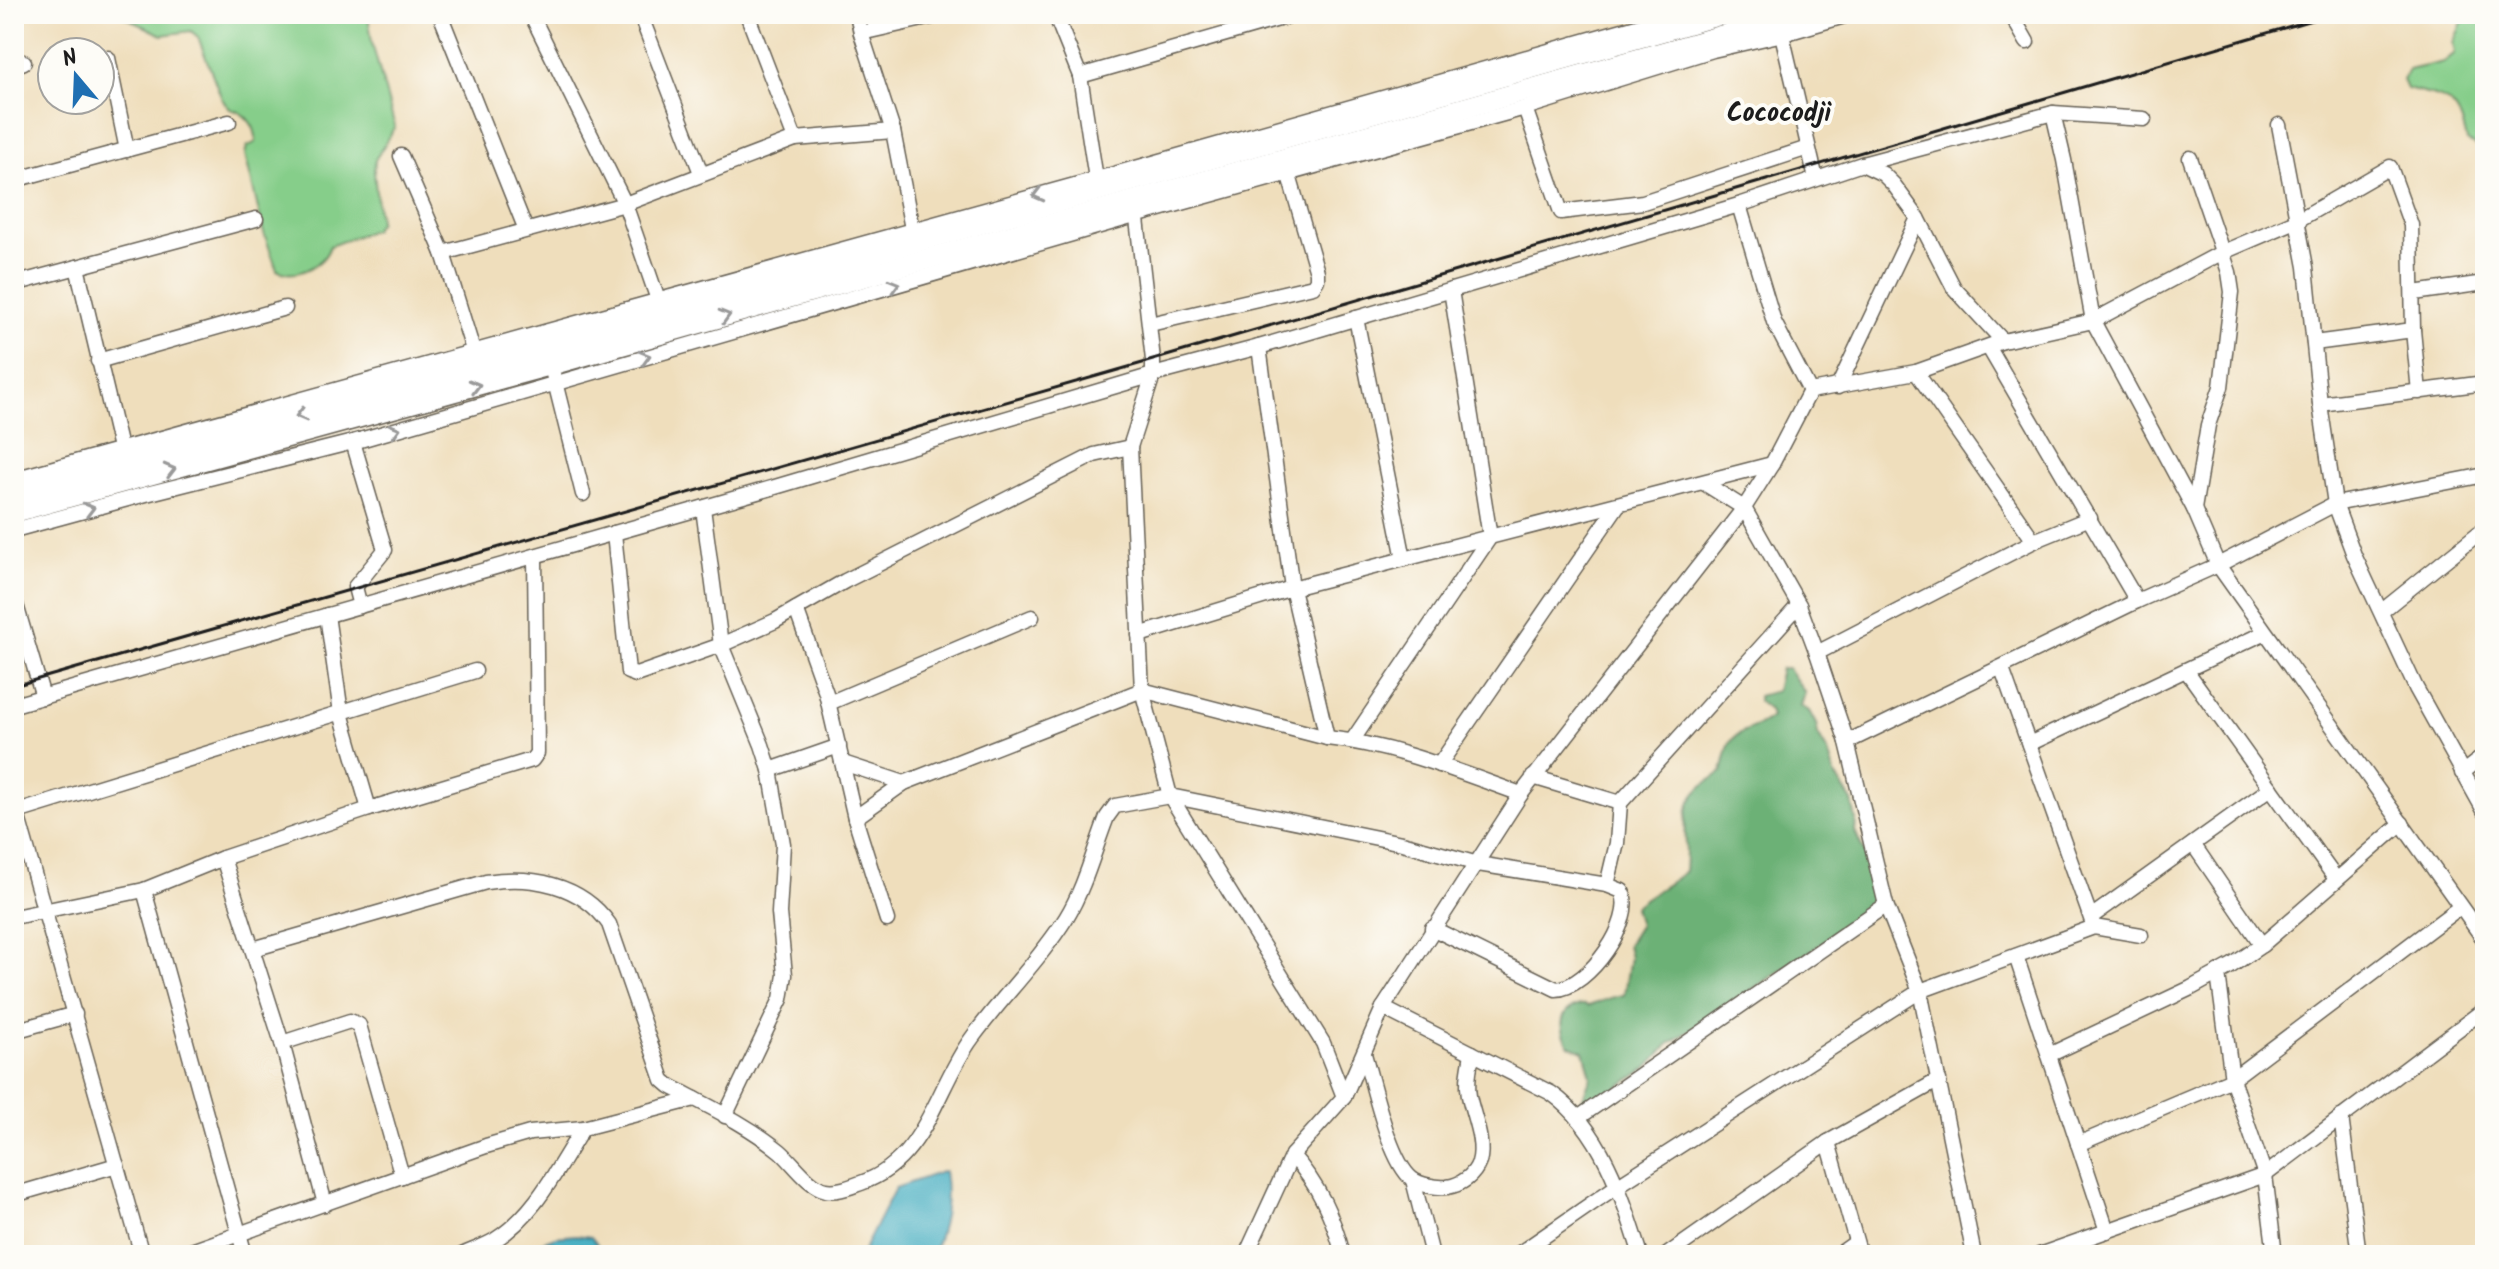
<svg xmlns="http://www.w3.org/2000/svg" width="2499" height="1269" font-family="Kalam,sans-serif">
  <rect width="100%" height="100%" fill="#fdfcf7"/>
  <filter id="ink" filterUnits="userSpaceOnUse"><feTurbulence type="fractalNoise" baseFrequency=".0125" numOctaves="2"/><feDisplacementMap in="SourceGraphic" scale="16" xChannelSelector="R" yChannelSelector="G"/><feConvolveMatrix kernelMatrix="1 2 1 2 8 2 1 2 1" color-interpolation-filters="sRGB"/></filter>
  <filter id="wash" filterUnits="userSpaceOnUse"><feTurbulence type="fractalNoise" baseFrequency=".006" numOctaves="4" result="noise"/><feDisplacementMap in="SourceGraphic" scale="32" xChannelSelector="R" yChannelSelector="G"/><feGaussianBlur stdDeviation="1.8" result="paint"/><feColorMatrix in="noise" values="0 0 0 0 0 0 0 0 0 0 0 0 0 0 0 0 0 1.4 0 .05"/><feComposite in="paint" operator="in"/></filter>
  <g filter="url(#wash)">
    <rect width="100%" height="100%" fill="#efdebc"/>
    <g fill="#86ce8a" stroke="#517553" stroke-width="2">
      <path d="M119 14H368L372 43 395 127 375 160 374 171 379 222 373 230 330 246C324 265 296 280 277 270L263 230 245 154 247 147 256 142C257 126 245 112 230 109L222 99 198 37 191 31 162 35Z"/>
      <path d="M2466 14H2485V151L2467 141C2458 96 2447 100 2407 89L2403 80 2409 70 2444 62 2455 53 2453 43Z"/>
    </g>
    <path fill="#6cb176" stroke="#446649" stroke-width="2" d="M1781 668H1788L1805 693 1801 706 1809 711 1816 724 1818 735 1828 752 1836 777 1852 801 1856 820 1855 832 1866 856 1875 866 1879 901 1871 911 1668 1045 1648 1067 1587 1108 1582 1100 1591 1076 1584 1051 1569 1045C1560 1029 1557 1010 1581 1005 1591 1004 1584 1008 1594 1004 1605 1000 1612 996 1624 995L1630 957 1627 945 1639 926 1634 907C1650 892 1669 886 1685 871 1690 822 1671 803 1722 772 1725 762 1726 748 1732 740 1740 729 1760 728 1771 717L1769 710 1758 701V696L1776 691Z"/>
    <g fill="#41abc0" stroke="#2e646e" stroke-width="2">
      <path d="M944 1171C949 1201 944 1227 932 1255H861L895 1188Z"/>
      <path d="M576 1235 591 1237 599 1247 598 1255H507L555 1237Z"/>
    </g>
  </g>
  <g filter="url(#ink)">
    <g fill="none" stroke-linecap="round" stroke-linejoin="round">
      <g stroke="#666054" stroke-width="17">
        <g id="minor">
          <path d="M440 14 526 230"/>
          <path d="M531 14 625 204 658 300"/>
          <path d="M640 14 701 173"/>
          <path d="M747 14 795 139"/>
          <path d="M857 14 861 33 893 131 912 229"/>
          <path d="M1055 14 1080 76 1096 179"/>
          <path d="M2011 14 2027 42"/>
          <path d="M1780 26 1816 179"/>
          <path d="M861 33 945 14"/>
          <path d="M108 58 127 150"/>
          <path d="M14 66 24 62"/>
          <path d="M1080 76 1296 14"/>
          <path d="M1525 108 1561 212 1643 202 1808 148"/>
          <path d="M2053 113 2064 160 2093 321 2221 253 2298 220 2390 167 2411 225 2413 330 2419 392"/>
          <path d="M2279 125 2306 267 2320 404 2335 504 2354 555 2416 688 2485 812"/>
          <path d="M401 156 443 253 473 350"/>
          <path d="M2190 158 2229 272 2232 292 2221 387 2208 425 2194 509"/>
          <path d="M1862 164 1883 174 1894 185 1918 218 1954 288 2003 341 2093 321 2194 509 2218 565 2485 941"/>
          <path d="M14 180 229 122"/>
          <path d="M1739 205 1774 322 1810 391"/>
          <path d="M1136 210 1153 360V375L1130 447 1142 690 1170 796 1323 1043 1344 1097 1292 1155 1246 1255"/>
          <path d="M443 253 625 204 795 139 893 131"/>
          <path d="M77 267 120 448"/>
          <path d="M14 284 256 219"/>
          <path d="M2414 293 2485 283"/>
          <path d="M1356 318 1404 559"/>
          <path d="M1150 324 1313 286 1317 280V272L1288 172"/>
          <path d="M2314 343 2413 330"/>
          <path d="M1259 347 1292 588 1327 738"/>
          <path d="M1989 348 2137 601"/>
          <path d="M98 361 285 308"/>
          <path d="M1916 372 2034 541"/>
          <path d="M553 374 583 494"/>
          <path d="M1838 387 1918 218"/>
          <path d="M2320 404 2485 383"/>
          <path d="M353 442 385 550 355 587 360 606"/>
          <path d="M14 479 1111 175 1679 14"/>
          <path d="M1704 483 1744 508 1799 605 1817 653 1847 742 1886 905 1920 991 1974 1255"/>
          <path d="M703 508 721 645 762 745 770 770 783 844 779 913 785 975 781 999 725 1116"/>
          <path d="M14 530 146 494 353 442 1124 219 1525 108 1713 50 1783 34 1851 14"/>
          <path d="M614 533 628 672 636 675 721 645 775 621 845 581 1094 455 1130 447"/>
          <path d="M14 598 43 697"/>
          <path d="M796 609 826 693 855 818 887 920"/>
          <path d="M2382 611 2485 528"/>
          <path d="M327 615 341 713 369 809"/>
          <path d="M1139 635 1292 588 1772 464"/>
          <path d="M1817 653 2034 541 2090 518"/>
          <path d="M2002 669 2094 927"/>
          <path d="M2186 670 2336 879"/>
          <path d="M829 703 1032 617"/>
          <path d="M14 705 775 487 1153 375 1259 347 1739 205 1862 164 2053 113 2144 119"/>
          <path d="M1352 741 1490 537 1451 290"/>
          <path d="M1847 742 2137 601 2218 565 2335 504 2485 475"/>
          <path d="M2029 744 2264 633"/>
          <path d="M843 763 904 783"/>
          <path d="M1439 765 1618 505"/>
          <path d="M770 770 839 746"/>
          <path d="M2462 773 2485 755"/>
          <path d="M1533 777 1620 803"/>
          <path d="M14 803 142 1255"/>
          <path d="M14 813 475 671"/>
          <path d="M855 818 904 783 1142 690 1327 738C1394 745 1459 772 1521 794"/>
          <path d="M2193 844 2262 945"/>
          <path d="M223 858 282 1043 325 1204"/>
          <path d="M1607 885 1617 843 1620 803 1799 605"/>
          <path d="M144 890 245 1255"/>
          <path d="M14 917 144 890 223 858 369 809 532 760 537 753 535 556"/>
          <path d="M2091 917 2271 788"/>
          <path d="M253 949 486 882C531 875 581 884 609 924L663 1080 670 1086C708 1106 747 1124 780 1151 793 1162 808 1186 826 1190 838 1192 849 1187 861 1183 927 1160 935 1088 972 1038 1002 997 1039 961 1066 918 1085 887 1094 850 1107 817L1115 806 1170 796 1402 843 1478 864 1607 885 1622 891C1636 921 1588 988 1556 989L1432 928"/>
          <path d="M2016 956 2107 1231"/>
          <path d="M2218 974 2232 1079 2265 1175 2275 1255"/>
          <path d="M1383 1008 1551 1093C1602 1129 1623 1198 1641 1255"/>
          <path d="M14 1031 75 1014"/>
          <path d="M282 1043 350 1021 359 1025 402 1176"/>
          <path d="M1364 1054C1373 1083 1389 1161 1412 1179 1420 1185 1437 1188 1447 1187 1461 1185 1474 1176 1479 1162 1485 1142 1473 1116 1469 1096 1466 1081 1470 1067 1472 1053"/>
          <path d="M2049 1055 2191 988 2231 966 2262 945 2402 823"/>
          <path d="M1344 1097 1383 1008 1521 794 1744 508 1772 464 1810 391 1916 372 2003 341"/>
          <path d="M2341 1117 2359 1255"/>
          <path d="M1578 1118 1886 905"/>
          <path d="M1828 1142 1860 1255"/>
          <path d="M2078 1144 2232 1079 2460 907"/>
          <path d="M1292 1155C1319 1186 1333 1216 1343 1255"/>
          <path d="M1413 1180 1432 1255"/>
          <path d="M14 1195 117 1165"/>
          <path d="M180 1255 486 1146 530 1133 583 1128 695 1099"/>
          <path d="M462 1255C473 1250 485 1246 495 1240 536 1214 558 1167 583 1128"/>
          <path d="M1517 1255 1617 1186 1920 991 2094 927 2141 935"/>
          <path d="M1667 1255 1828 1142 1939 1080"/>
          <path d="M1838 1255 1855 1243"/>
          <path d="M2039 1255 2265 1175 2485 1009"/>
        </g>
      </g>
      <g stroke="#666054" stroke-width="23">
        <g id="highway">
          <path d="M14 494 509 357 1723 14"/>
          <path d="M14 512 550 365 1798 14"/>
        </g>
      </g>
      <use href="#minor" stroke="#fff" stroke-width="14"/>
      <use href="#highway" stroke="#fff" stroke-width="20"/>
      <path stroke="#1c1c1c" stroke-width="3" d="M14 686 1153 360 2332 14"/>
    </g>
    <defs><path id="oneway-chevron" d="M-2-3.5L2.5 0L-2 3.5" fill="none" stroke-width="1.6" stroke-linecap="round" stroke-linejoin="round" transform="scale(2)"/></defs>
    <g stroke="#999">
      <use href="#oneway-chevron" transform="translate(1038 195) rotate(165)"/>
      <use href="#oneway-chevron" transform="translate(894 285) rotate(-16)"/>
      <use href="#oneway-chevron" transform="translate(725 316) rotate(-16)"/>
      <use href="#oneway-chevron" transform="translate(645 357) rotate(-16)"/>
      <use href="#oneway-chevron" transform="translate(475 386) rotate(-15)"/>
      <use href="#oneway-chevron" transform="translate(301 415) rotate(165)"/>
      <use href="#oneway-chevron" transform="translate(395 430) rotate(-16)"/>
      <use href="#oneway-chevron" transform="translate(170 470) rotate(-15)"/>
      <use href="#oneway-chevron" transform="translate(89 509) rotate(-15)"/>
    </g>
  </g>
  <g text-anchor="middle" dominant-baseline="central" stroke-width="8" stroke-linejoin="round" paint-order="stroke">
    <g font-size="26" font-weight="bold" fill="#1c1c1c" stroke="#fdfcf7">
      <text x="1779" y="114">Cococodji</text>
    </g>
  </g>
  <rect width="2499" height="1269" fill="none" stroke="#fdfcf7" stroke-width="48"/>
  <g transform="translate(76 76) rotate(341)"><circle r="38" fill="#fdfcf7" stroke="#a3a29f" stroke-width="2"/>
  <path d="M0-6L14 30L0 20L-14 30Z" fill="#1f6fb2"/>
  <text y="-12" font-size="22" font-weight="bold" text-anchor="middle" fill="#1c1c1c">N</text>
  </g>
</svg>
